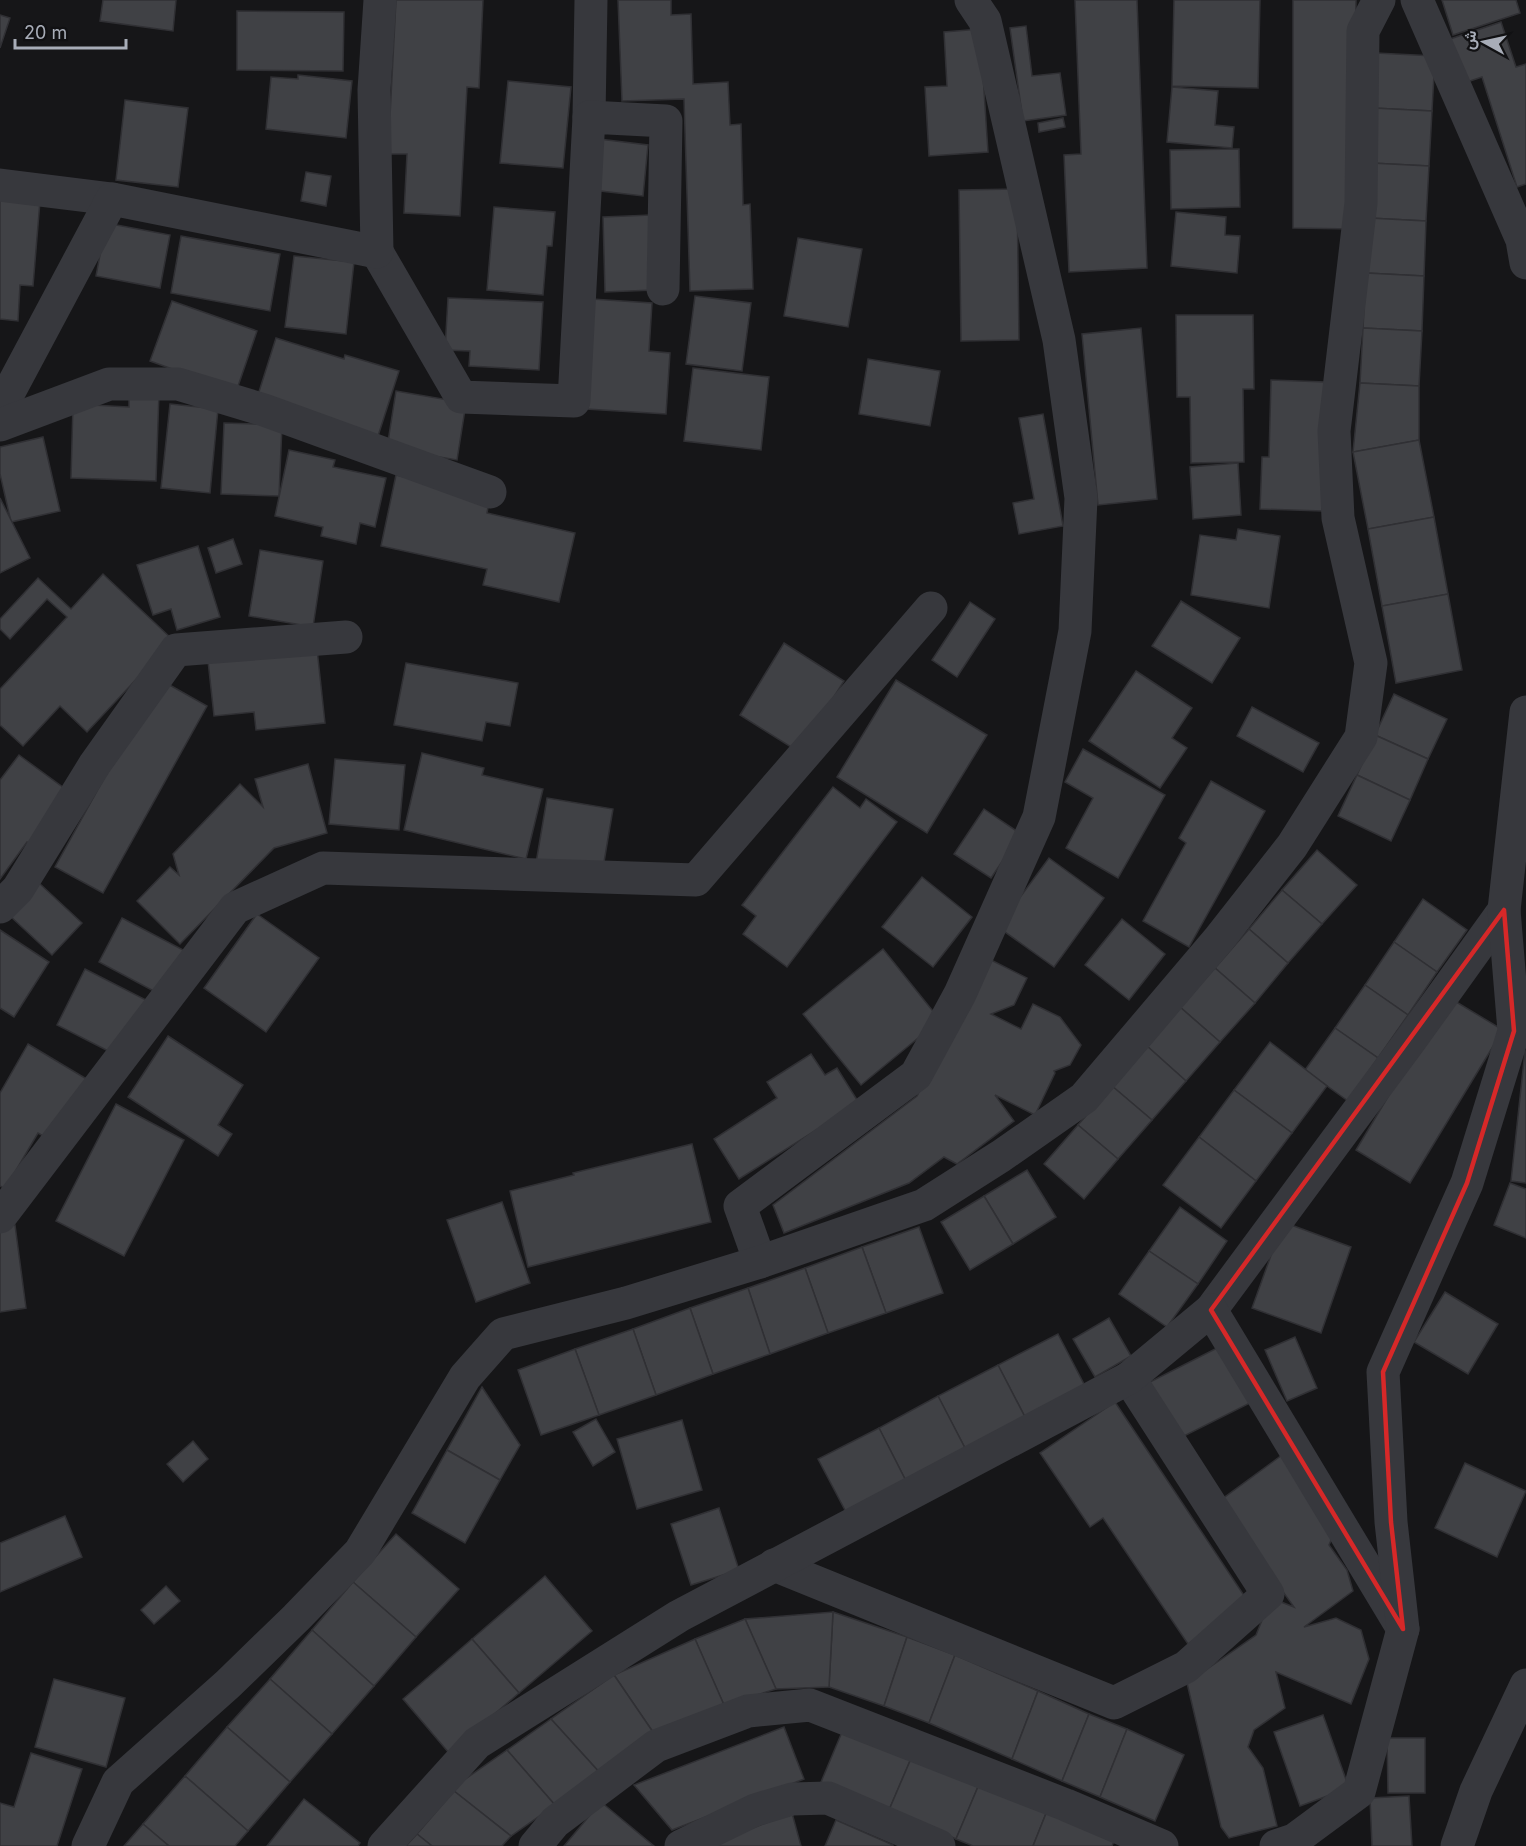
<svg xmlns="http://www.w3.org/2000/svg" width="1526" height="1846" font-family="Inter,Vazirmatn,sans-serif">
  <rect width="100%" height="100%" fill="#161618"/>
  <g fill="#404145" stroke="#303034" stroke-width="1.5">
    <path d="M103 0H176L173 31 100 21Z"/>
    <path d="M396 0H483L479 88 467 87 460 216 404 213 407 154H388Z"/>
    <path d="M618 0H671V15L691 14 693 84 728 82 730 125 741 124 743 205 750 204 753 289 690 291 684 99 622 101Z"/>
    <path d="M1075 0H1137L1147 268 1069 272 1064 155 1081 154Z"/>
    <path d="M1174 0H1260L1258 88 1172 86Z"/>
    <path d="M1293 0H1356L1354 229 1293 228Z"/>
    <path d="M1442 0H1516L1520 13 1453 35Z"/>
    <path d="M237 11 344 12 343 71 237 70Z"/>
    <path d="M0 15 10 18 0 48Z"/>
    <path d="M1501 22 1516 67 1526 64V184L1517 187 1482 77 1461 84 1447 40Z"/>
    <path d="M1026 26 1032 76 1060 73 1066 115 1023 121 1010 28Z"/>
    <path d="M980 29 988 152 929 156 925 87 947 86 944 32Z"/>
    <path d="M1376 53 1435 56 1432 111 1373 108Z"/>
    <path d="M298 75 352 81 346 138 266 129 271 77 298 79Z"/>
    <path d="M508 81 571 87 563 168 500 163Z"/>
    <path d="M1172 87 1218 91 1215 125 1234 127 1232 148 1167 142Z"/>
    <path d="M125 100 188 108 178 187 116 180Z"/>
    <path d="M1373 108 1432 111 1429 166 1371 163Z"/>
    <path d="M1063 118 1065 127 1039 132 1038 123Z"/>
    <path d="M599 139 648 145 643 196 592 190Z"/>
    <path d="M1239 149 1240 207 1171 209 1170 150Z"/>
    <path d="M1371 163 1429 166 1426 221 1369 218Z"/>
    <path d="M306 172 331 176 326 206 301 201Z"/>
    <path d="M1017 189 1019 340 961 341 959 190Z"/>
    <path d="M0 198 40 201 33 286 20 285 18 321 0 319Z"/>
    <path d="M494 207 555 212 552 246H547L543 295 487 290Z"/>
    <path d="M1176 212 1226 217 1225 235 1240 236 1237 273 1171 266Z"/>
    <path d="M651 215 654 290 605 292 603 217Z"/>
    <path d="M1369 218 1426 221 1424 276 1366 273Z"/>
    <path d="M106 223 170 235 160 288 96 276Z"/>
    <path d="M181 236 280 254 270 311 171 293Z"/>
    <path d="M798 238 862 249 848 327 784 316Z"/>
    <path d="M294 256 354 262 346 334 285 327Z"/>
    <path d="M1366 273 1424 276 1422 331 1363 328Z"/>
    <path d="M695 296 751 303 742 371 686 364Z"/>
    <path d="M448 298 543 302 539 370 469 366 470 351 445 350Z"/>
    <path d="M592 299 652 303 649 351 670 353 666 414 586 409Z"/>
    <path d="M172 301 257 331 236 392 150 361Z"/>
    <path d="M1176 315H1253L1254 389H1243L1244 462 1191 463 1190 397H1177Z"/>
    <path d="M1141 328 1157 499 1098 505 1082 334Z"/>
    <path d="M1363 328 1422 331 1419 386 1360 383Z"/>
    <path d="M276 338 344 359 345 355 399 371 378 436 257 398Z"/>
    <path d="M868 359 940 371 930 426 859 414Z"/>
    <path d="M693 368 769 377 761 450 684 441Z"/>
    <path d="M1271 380 1326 382 1322 511 1260 509 1262 457H1269Z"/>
    <path d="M1360 383 1419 386V440L1353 452Z"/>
    <path d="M396 391 466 403 457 460 387 448Z"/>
    <path d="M129 393H159L156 481 71 478 73 404 129 407Z"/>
    <path d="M170 404 218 409 210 493 161 488Z"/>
    <path d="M1043 414 1063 526 1019 534 1013 503 1034 499 1019 418Z"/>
    <path d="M224 423 282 425 279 496 221 494Z"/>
    <path d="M43 437 60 511 11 522 0 474V447Z"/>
    <path d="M1419 440 1434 517 1368 529 1353 452Z"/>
    <path d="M289 450 335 460 333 467 386 478 375 527 360 523 356 544 321 536 323 527 275 516Z"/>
    <path d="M1238 463 1241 515 1193 519 1190 467Z"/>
    <path d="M396 475 490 496 487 513 575 533 559 602 483 585 487 569 381 546Z"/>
    <path d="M0 498 30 558 0 573Z"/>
    <path d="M1434 517 1448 594 1382 606 1368 529Z"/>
    <path d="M1238 529 1280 536 1269 608 1191 595 1200 535 1236 540Z"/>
    <path d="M233 539 242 564 216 573 208 548Z"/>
    <path d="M198 546 220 617 177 630 171 609 153 615 137 565Z"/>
    <path d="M260 550 323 561 313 627 249 616Z"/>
    <path d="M103 574 173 640 87 732 60 706 23 746 0 725V689L67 617 47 599 10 639 0 629V619L38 578 71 609Z"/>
    <path d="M1448 594 1462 670 1396 683 1382 606Z"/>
    <path d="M1181 601 1240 638 1212 683 1152 646Z"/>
    <path d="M970 602 995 619 957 677 932 660Z"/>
    <path d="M784 643 844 681 799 752 740 715Z"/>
    <path d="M317 649 325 723 256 730 254 712 214 716 208 661Z"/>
    <path d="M406 663 518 683 510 726 486 722 482 741 394 725Z"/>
    <path d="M1136 671 1192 708 1172 738 1187 748 1160 788 1089 741Z"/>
    <path d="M159 679 207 706 103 893 55 867Z"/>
    <path d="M896 680 987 735 927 833 837 777Z"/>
    <path d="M1394 694 1447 719 1428 759 1375 735Z"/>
    <path d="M1252 707 1319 743 1303 772 1237 736Z"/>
    <path d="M1375 735 1428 759 1410 800 1357 775Z"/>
    <path d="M1083 749 1165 795 1118 878 1066 848 1093 798 1065 782Z"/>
    <path d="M422 753 484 768 482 775 543 789 526 859 404 830Z"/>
    <path d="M19 755 68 791 30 844 27 842 0 879V780Z"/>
    <path d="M335 759 405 765 399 830 329 824Z"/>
    <path d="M308 764 327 833 274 848 180 944 137 901 170 867 179 875 173 854 240 784 263 807 255 779Z"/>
    <path d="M1357 775 1410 800 1391 841 1338 816Z"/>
    <path d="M1211 781 1265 811 1189 947 1143 921 1186 843 1179 838Z"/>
    <path d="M833 787 860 808 866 799 897 822 787 967 743 934 756 916 742 905Z"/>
    <path d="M547 798 613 809 602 874 536 863Z"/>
    <path d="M984 809 1021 834 991 878 954 854Z"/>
    <path d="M1317 850 1357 885 1322 924 1282 890Z"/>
    <path d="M1049 858 1104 898 1054 967 998 927Z"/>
    <path d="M922 877 972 917 933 967 882 927Z"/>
    <path d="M39 883 82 923 52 955 10 916Z"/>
    <path d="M1282 890 1322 924 1288 963 1249 929Z"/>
    <path d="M1423 899 1467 930 1437 972 1394 942Z"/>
    <path d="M257 914 319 958 266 1032 204 988Z"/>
    <path d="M122 918 187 952 163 996 99 962Z"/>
    <path d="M1122 919 1165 954 1129 1000 1085 965Z"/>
    <path d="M1249 929 1288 963 1255 1003 1215 968Z"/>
    <path d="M0 930 49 962 14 1017 0 1008Z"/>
    <path d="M1394 942 1437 972 1408 1015 1365 985Z"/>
    <path d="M883 949 940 1020 861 1085 803 1014Z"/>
    <path d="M987 958 1027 978 1014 1005 991 1014 1021 1029 1033 1004 1060 1017 1081 1045 1070 1065 1054 1071 1055 1073 1035 1115 995 1095 1014 1121 957 1164 944 1157 909 1183 784 1233 773 1205 917 1096Z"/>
    <path d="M1215 968 1255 1003 1220 1042 1180 1007Z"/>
    <path d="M85 969 148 1001 120 1057 57 1025Z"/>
    <path d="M1365 985 1408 1015 1378 1058 1335 1028Z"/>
    <path d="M1448 997 1503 1030 1410 1183 1356 1150Z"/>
    <path d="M1180 1007 1220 1042 1186 1081 1147 1046Z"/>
    <path d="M1335 1028 1378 1058 1348 1101 1305 1070Z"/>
    <path d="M168 1036 243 1085 218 1125 232 1134 218 1156 128 1097Z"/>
    <path d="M1270 1042 1327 1086 1292 1133 1234 1090Z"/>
    <path d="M28 1044 90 1081 54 1142 38 1133 5 1189 0 1186V1093Z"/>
    <path d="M1147 1046 1186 1081 1152 1120 1112 1086Z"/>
    <path d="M1525 1051H1526V1183L1511 1181Z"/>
    <path d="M811 1054 825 1075 837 1068 859 1103 739 1179 714 1139 777 1098 767 1082Z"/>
    <path d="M1112 1086 1152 1120 1118 1159 1078 1125Z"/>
    <path d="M1234 1090 1292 1133 1256 1181 1199 1137Z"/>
    <path d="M116 1104 184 1140 124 1256 56 1221Z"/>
    <path d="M1078 1125 1118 1159 1084 1199 1044 1164Z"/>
    <path d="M1199 1137 1256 1181 1221 1228 1163 1185Z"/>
    <path d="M692 1144 711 1222 528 1267 510 1191 574 1175 573 1173Z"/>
    <path d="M1027 1170 1056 1217 1013 1244 984 1196Z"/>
    <path d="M1510 1183 1526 1189V1238L1494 1225Z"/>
    <path d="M984 1196 1013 1244 970 1270 941 1222Z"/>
    <path d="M502 1202 530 1283 476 1302 447 1220Z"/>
    <path d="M1180 1207 1227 1241 1198 1284 1149 1251Z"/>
    <path d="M1283 1222 1351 1247 1321 1333 1252 1308Z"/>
    <path d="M15 1225 26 1308 0 1312V1227Z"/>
    <path d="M919 1227 943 1293 886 1313 862 1247Z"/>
    <path d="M862 1247 886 1313 828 1333 805 1268Z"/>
    <path d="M1149 1251 1198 1284 1167 1327 1119 1294Z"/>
    <path d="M805 1268 828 1333 770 1354 748 1288Z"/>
    <path d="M748 1288 770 1354 713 1374 690 1308Z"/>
    <path d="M1445 1292 1498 1324 1468 1374 1414 1342Z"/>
    <path d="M690 1308 713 1374 656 1395 633 1329Z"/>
    <path d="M1109 1318 1131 1356 1095 1377 1073 1339Z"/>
    <path d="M633 1329 656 1395 599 1415 575 1349Z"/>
    <path d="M1058 1334 1086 1388 1026 1419 998 1365Z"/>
    <path d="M1295 1337 1317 1388 1287 1401 1265 1350Z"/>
    <path d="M1221 1346 1250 1403 1172 1442 1144 1385Z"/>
    <path d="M575 1349 599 1415 541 1435 518 1370Z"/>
    <path d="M998 1365 1026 1419 966 1450 938 1396Z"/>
    <path d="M482 1387 520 1445 500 1480 447 1450Z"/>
    <path d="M938 1396 966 1450 906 1481 879 1428Z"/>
    <path d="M1115 1402 1249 1603 1188 1644 1103 1518 1090 1527 1040 1453Z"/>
    <path d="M596 1419 615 1452 593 1466 573 1432Z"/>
    <path d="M682 1420 702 1490 637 1509 617 1439Z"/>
    <path d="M879 1428 906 1481 846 1512 818 1459Z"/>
    <path d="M193 1441 208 1459 183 1482 167 1464Z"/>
    <path d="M447 1450 500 1480 465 1543 412 1513Z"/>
    <path d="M1282 1455 1336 1529 1329 1545 1347 1570 1353 1591 1304 1627 1336 1618 1361 1630 1369 1659 1351 1704 1276 1672 1285 1708 1254 1730 1248 1747 1263 1768 1277 1826 1229 1838 1221 1827 1187 1683 1256 1635 1271 1598 1294 1607 1218 1502Z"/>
    <path d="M1465 1463 1526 1491 1497 1557 1435 1528Z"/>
    <path d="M719 1508 739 1570 691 1585 671 1524Z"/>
    <path d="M65 1516 82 1557 0 1592V1543Z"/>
    <path d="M396 1534 459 1589 416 1637 353 1582Z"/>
    <path d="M545 1576 592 1631 519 1693 472 1639Z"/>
    <path d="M353 1582 416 1637 374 1686 312 1630Z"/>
    <path d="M166 1586 180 1601 154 1624 141 1610Z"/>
    <path d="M833 1612 907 1637 884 1706 829 1687Z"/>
    <path d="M833 1612 829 1687 776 1689 745 1619Z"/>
    <path d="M745 1619 776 1689 724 1705 695 1639Z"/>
    <path d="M312 1630 374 1686 332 1734 270 1679Z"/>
    <path d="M907 1637 955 1655 929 1723 884 1706Z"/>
    <path d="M472 1639 519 1693 449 1753 403 1699Z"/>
    <path d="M695 1639 724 1705 655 1735 614 1675Z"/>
    <path d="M955 1655 1038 1691 1012 1759 929 1723Z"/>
    <path d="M614 1675 655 1735 600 1773 551 1719Z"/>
    <path d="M54 1679 125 1698 106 1767 35 1747Z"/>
    <path d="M270 1679 332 1734 290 1782 227 1727Z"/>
    <path d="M1038 1691 1089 1714 1062 1781 1012 1759Z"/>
    <path d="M1089 1714 1127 1729 1100 1797 1062 1781Z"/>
    <path d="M1323 1715 1349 1788 1300 1806 1274 1732Z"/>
    <path d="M551 1719 600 1773 555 1805 507 1750Z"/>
    <path d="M845 1725 913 1754 889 1810 821 1782Z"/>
    <path d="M227 1727 290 1782 248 1831 185 1776Z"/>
    <path d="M784 1727 804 1779 672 1830 634 1785Z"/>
    <path d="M1127 1729 1184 1755 1155 1821 1100 1797Z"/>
    <path d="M1387 1738H1425V1793H1388Z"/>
    <path d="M507 1750 555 1805 511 1836 454 1791 461 1782Z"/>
    <path d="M31 1753 82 1769 57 1846H0V1803L14 1807Z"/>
    <path d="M913 1754 980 1782 956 1839 889 1810Z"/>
    <path d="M185 1776 248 1831 235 1846H169L143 1824Z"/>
    <path d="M980 1782 1047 1811 1033 1846H973L956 1839Z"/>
    <path d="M454 1791 511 1836 502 1846H432L417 1834Z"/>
    <path d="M1409 1796 1412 1846H1372L1370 1798Z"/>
    <path d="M304 1799 360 1843 358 1846H267Z"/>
    <path d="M601 1802 654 1846H564Z"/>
    <path d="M1047 1811 1115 1839 1112 1846H1033Z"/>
    <path d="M792 1813 801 1846H706Z"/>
    <path d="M836 1820 893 1845V1846H825Z"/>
    <path d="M143 1824 169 1846H124Z"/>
    <path d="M417 1834 432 1846H406Z"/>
  </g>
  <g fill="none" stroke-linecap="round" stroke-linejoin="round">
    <g stroke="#37383d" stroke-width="33">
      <path d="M1417 0 1522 240 1526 263"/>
      <path d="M589 117 591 0"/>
      <path d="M0 185 112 199"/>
      <path d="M377 252 461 397 574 401 589 117 666 121 663 289"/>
      <path d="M0 409 112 199 377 252 374 90 380 0"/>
      <path d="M0 425 109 384H178L264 410 490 492"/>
      <path d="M0 907 18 889 95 764 176 650 346 637"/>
      <path d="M0 1217 235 908 323 868 696 880 931 608"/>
      <path d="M760 1262 740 1206 916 1075 960 994 1039 817 1075 631 1081 498 1059 340 985 21 971 0"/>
      <path d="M1211 1310 1410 1041 1504 910"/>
      <path d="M774 1565 1114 1703 1186 1667 1268 1594 1129 1378"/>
      <path d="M88 1846 118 1782 228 1684 296 1618 360 1552 465 1377 503 1334 626 1303 760 1262 924 1205 1001 1156 1084 1098 1219 939 1292 846 1361 737 1371 663 1338 518 1334 431 1361 203 1363 31 1379 0"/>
      <path d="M384 1846 477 1743 679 1616 1129 1378 1211 1310 1403 1629"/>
      <path d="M535 1846 555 1822 656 1746 748 1711 810 1705 1066 1805 1162 1846"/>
      <path d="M681 1846 755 1810 792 1799 828 1798 939 1846"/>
      <path d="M1276 1846 1294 1840 1359 1792 1403 1629 1391 1522 1383 1372 1467 1183 1514 1031 1504 910 1526 712"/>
      <path d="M1457 1846 1476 1791 1526 1685"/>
    </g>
  </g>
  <path fill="none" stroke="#d62828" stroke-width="4.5" stroke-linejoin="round" d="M1504 910 1514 1031 1467 1183 1383 1372 1391 1522 1403 1629 1211 1310Z"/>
  <g transform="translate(1484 42) rotate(278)" stroke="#111113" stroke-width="4.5" paint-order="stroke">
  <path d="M0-4.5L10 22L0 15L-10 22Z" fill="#a8adb8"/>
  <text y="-9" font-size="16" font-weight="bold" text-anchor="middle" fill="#a8adb8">ش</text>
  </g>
  <path d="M15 39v9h111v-9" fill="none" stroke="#a8adb8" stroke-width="3"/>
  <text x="24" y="39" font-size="18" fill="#a8adb8" stroke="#111113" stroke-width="4.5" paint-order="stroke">20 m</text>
</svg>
